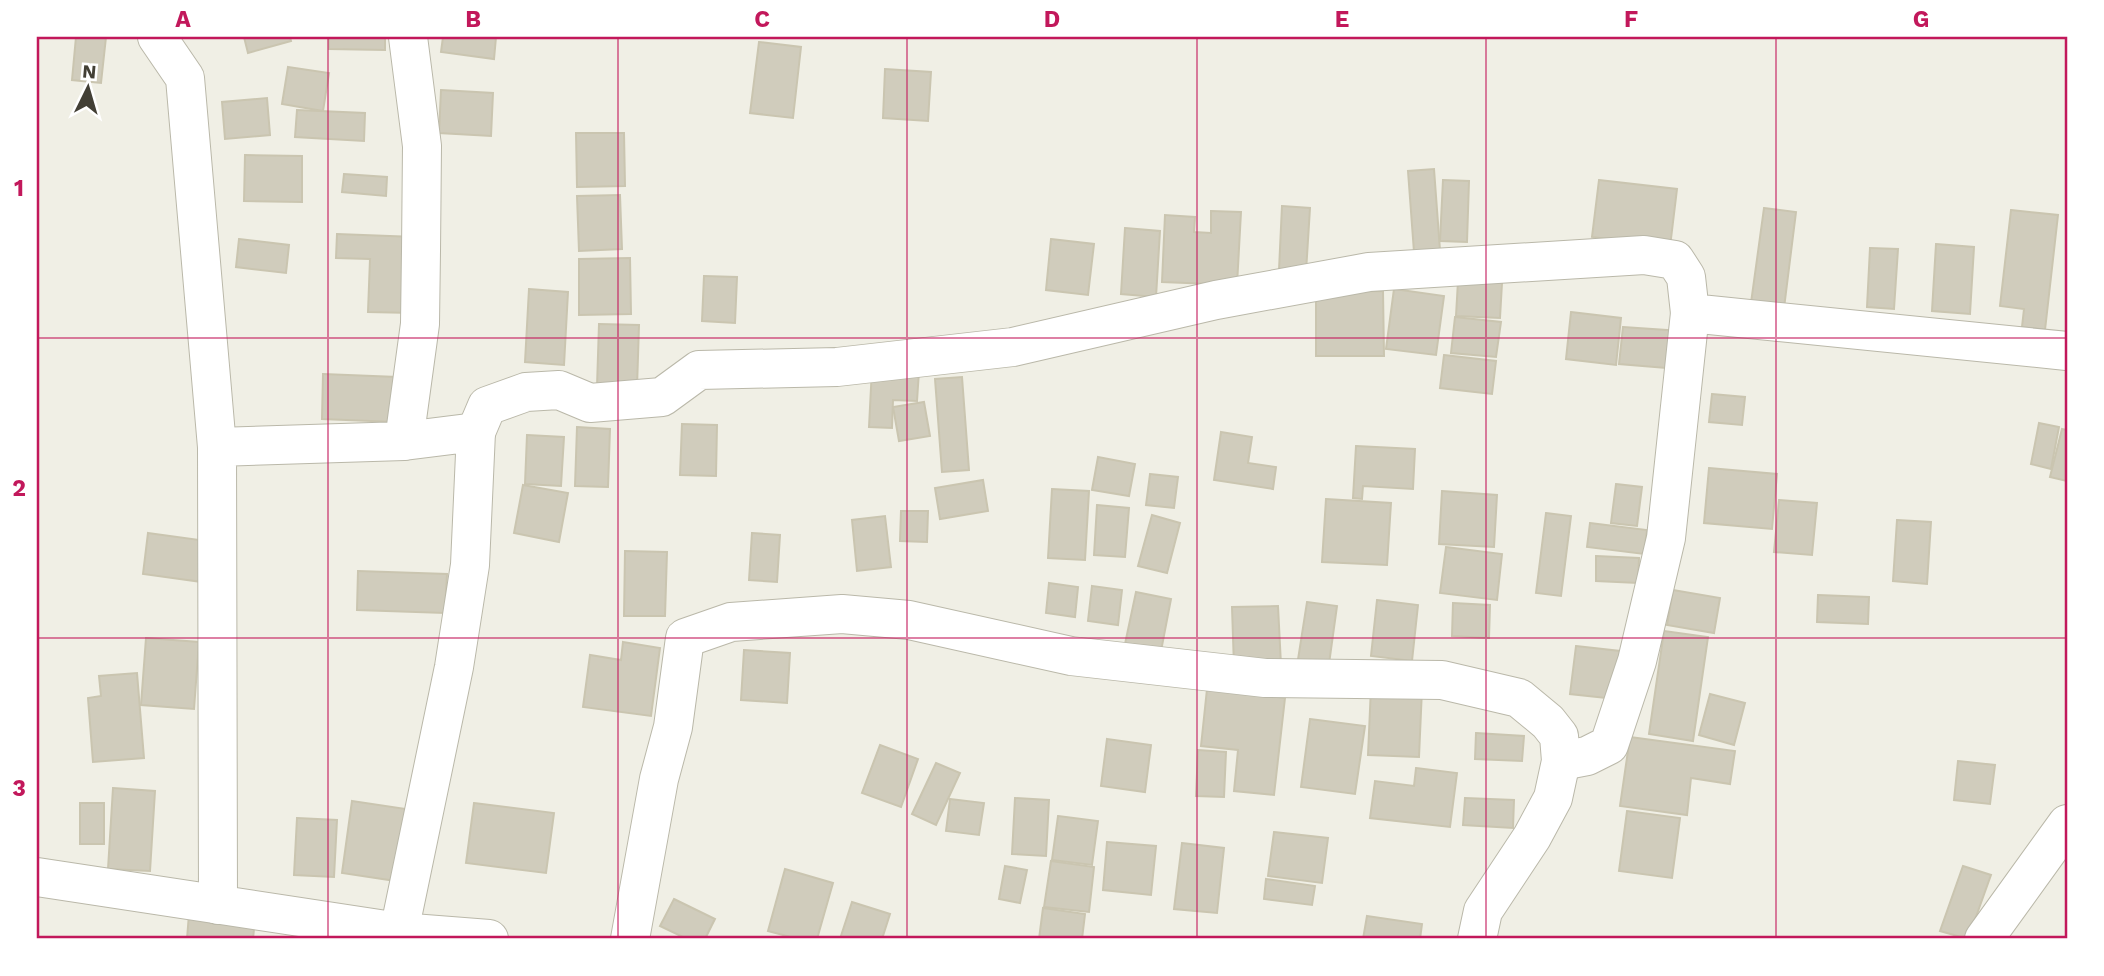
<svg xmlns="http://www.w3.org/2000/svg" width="2104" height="976" font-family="'Work Sans',sans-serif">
  <rect width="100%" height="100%" fill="#f0efe5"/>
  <g fill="#d0ccbc" stroke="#cac5b0" stroke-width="2">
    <path d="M76 37H106L101 83 72 80Z"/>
    <path d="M244 37H290L291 41 248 53Z"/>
    <path d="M329 37H385V50L329 49Z"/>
    <path d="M443 37H496L494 59 441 52Z"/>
    <path d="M759 42 801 47 793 118 750 113Z"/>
    <path d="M288 67 329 73 323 111 282 104Z"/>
    <path d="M885 69 931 72 928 121 883 118Z"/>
    <path d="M441 90 493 93 491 136 439 133Z"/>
    <path d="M267 98 270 135 225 139 222 102Z"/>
    <path d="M297 110 365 113 364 141 295 137Z"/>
    <path d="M576 133H624L625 186 577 187Z"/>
    <path d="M245 155 302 156V202L244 201Z"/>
    <path d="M1434 169 1440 250 1414 252 1408 171Z"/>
    <path d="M344 174 387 177 386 196 342 192Z"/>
    <path d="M1443 180 1469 181 1467 242 1440 241Z"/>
    <path d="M1599 180 1677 189 1670 247 1592 237Z"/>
    <path d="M620 195 622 249 579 251 577 196Z"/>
    <path d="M1282 206 1310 208 1306 272 1279 270Z"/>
    <path d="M1764 208 1796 212 1784 308 1751 303Z"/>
    <path d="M2011 210 2058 215 2045 330 2022 327 2024 309 2000 306Z"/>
    <path d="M1211 211 1241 212 1237 285 1162 282 1165 215 1195 217 1194 232 1211 233Z"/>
    <path d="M1125 228 1160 231 1156 297 1121 294Z"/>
    <path d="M337 234 415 237 413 313 368 312 370 259 336 258Z"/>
    <path d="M239 239 289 245 286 273 236 267Z"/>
    <path d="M1051 239 1094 244 1088 295 1046 290Z"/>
    <path d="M1936 244 1974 247 1970 314 1932 311Z"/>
    <path d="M1870 248 1898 249 1894 309 1867 307Z"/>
    <path d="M630 258 631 314 579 315V259Z"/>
    <path d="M704 276 737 277 735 323 702 321Z"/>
    <path d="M1458 281 1502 283 1500 318 1456 316Z"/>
    <path d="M529 289 568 292 564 365 525 362Z"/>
    <path d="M1394 289 1444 296 1436 355 1386 349Z"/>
    <path d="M1383 291 1384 356H1316V292Z"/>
    <path d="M1571 312 1621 318 1616 365 1566 359Z"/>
    <path d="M1455 317 1501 322 1496 357 1451 353Z"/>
    <path d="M599 324 639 325 637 388 597 387Z"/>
    <path d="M1623 327 1681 331 1678 369 1619 364Z"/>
    <path d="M1444 355 1496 361 1492 394 1440 388Z"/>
    <path d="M872 368 919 371 917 401 893 400 892 428 869 427Z"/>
    <path d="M323 374 397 377 395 422 322 419Z"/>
    <path d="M962 377 969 470 942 472 935 379Z"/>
    <path d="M1712 394 1745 397 1742 425 1709 422Z"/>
    <path d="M924 402 930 436 899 441 893 407Z"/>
    <path d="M2039 423 2059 427 2051 469 2031 464Z"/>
    <path d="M682 424 717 425 716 476 680 475Z"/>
    <path d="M577 427 610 429 608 487 575 486Z"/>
    <path d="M2062 429 2067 430V481L2050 477Z"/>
    <path d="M1221 432 1252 437 1248 463 1276 467 1273 489 1214 480Z"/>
    <path d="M527 435 564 437 561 486 525 484Z"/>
    <path d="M1356 446 1415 449 1413 489 1363 486 1362 499 1353 498Z"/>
    <path d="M1098 457 1135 464 1129 496 1092 490Z"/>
    <path d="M1709 468 1777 474 1772 529 1704 523Z"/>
    <path d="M1150 474 1178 477 1174 508 1146 505Z"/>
    <path d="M983 480 988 511 940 519 935 488Z"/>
    <path d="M1616 484 1642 487 1637 526 1611 523Z"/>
    <path d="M523 485 568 493 559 542 514 533Z"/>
    <path d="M1052 489 1089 491 1085 560 1048 558Z"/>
    <path d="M1442 491 1497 495 1494 547 1439 544Z"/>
    <path d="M1326 499 1391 503 1387 565 1322 562Z"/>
    <path d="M1779 500 1817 503 1812 555 1774 552Z"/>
    <path d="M1097 505 1129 508 1125 557 1094 555Z"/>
    <path d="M901 511H928L927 542 900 541Z"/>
    <path d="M1546 513 1571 516 1561 596 1536 593Z"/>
    <path d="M1152 515 1180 523 1167 573 1138 566Z"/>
    <path d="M885 516 891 567 857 571 852 520Z"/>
    <path d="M1897 520 1931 522 1927 584 1893 581Z"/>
    <path d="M1590 523 1647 530 1644 554 1587 547Z"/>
    <path d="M148 533 207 541 202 582 143 574Z"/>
    <path d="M752 533 780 535 777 582 749 580Z"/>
    <path d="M1446 547 1502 554 1497 600 1440 593Z"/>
    <path d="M625 551 667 552 665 616H624Z"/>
    <path d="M1596 556 1639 558 1638 583 1596 581Z"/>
    <path d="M358 571 447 574 445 613 357 610Z"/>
    <path d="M1049 583 1078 587 1075 617 1046 613Z"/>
    <path d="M1092 586 1122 590 1118 625 1088 621Z"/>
    <path d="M1673 590 1720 598 1714 633 1667 625Z"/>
    <path d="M1136 592 1171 599 1161 651 1125 644Z"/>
    <path d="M1818 595 1869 597 1868 624 1817 622Z"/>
    <path d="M1377 600 1418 605 1412 661 1371 656Z"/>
    <path d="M1307 602 1337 606 1328 671 1297 666Z"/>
    <path d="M1453 603 1490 605 1489 638 1452 636Z"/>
    <path d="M1278 606 1281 665 1234 667 1232 607Z"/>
    <path d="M1664 631 1708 637 1693 741 1649 734Z"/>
    <path d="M146 638 199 642 194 709 141 705Z"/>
    <path d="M623 642 660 648 651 716 583 707 590 655 621 660Z"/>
    <path d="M1576 646 1620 651 1615 699 1570 694Z"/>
    <path d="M744 650 790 653 787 703 741 700Z"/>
    <path d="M137 673 144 758 93 762 88 698 101 696 99 676Z"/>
    <path d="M1371 687 1422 689 1419 757 1368 755Z"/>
    <path d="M1207 689 1285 698 1274 795 1234 791 1238 750 1201 746Z"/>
    <path d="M1710 694 1745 703 1734 745 1699 735Z"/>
    <path d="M1310 719 1365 726 1355 794 1301 787Z"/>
    <path d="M1476 733 1524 736 1522 761 1475 759Z"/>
    <path d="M1630 737 1735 751 1730 784 1691 778 1687 815 1620 806Z"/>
    <path d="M1107 739 1151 745 1145 792 1101 786Z"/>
    <path d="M880 745 918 759 901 807 862 793Z"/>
    <path d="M1198 750 1226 752 1224 797 1196 796Z"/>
    <path d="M1958 761 1995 765 1990 804 1954 800Z"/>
    <path d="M936 763 960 773 936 825 912 814Z"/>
    <path d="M1416 768 1457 773 1450 827 1370 818 1375 781 1414 786Z"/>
    <path d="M113 788 155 791 150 871 108 869Z"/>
    <path d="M1015 798 1049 800 1046 856 1012 854Z"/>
    <path d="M1465 798 1514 800 1513 828 1463 825Z"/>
    <path d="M950 799 984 803 979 835 946 831Z"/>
    <path d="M352 801 406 809 396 881 342 873Z"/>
    <rect x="80" y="803" width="24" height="41"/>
    <path d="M474 803 554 813 546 873 466 863Z"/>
    <path d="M1627 811 1680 818 1672 878 1619 871Z"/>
    <path d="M1058 816 1098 821 1092 865 1052 860Z"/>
    <path d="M297 818 337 820 334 877 294 875Z"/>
    <path d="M1274 832 1328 838 1322 883 1268 876Z"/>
    <path d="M1107 842 1156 846 1151 895 1103 890Z"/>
    <path d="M1182 843 1224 848 1217 913 1174 909Z"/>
    <path d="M1051 861 1094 867 1089 912 1044 907Z"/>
    <path d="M1005 866 1027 870 1020 903 999 899Z"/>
    <path d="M1963 866 1991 875 1968 939 1940 931Z"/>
    <path d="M785 869 833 883 817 939H798L768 931Z"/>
    <path d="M1266 879 1315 886 1312 905 1264 899Z"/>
    <path d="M674 899 715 919 705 939H687L660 926Z"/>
    <path d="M852 902 890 914 882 939H840Z"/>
    <path d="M1043 908 1085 914 1082 939H1039Z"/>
    <path d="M189 914 255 919 253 939H187Z"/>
    <path d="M1367 916 1422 924 1420 939H1363Z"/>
  </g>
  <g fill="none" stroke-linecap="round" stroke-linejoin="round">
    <g stroke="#bab8a9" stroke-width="40">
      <g id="minor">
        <path d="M157 37 185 78 217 447"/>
        <path d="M476 432 487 406 526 392 559 390 590 403 662 397 699 370 837 367 1013 347 1216 300 1369 272 1644 255 1675 260 1686 277 1690 313 2067 351"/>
        <path d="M1561 761 1587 756 1609 745 1637 661 1666 538 1690 313"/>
        <path d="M37 877 399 932 489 939"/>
        <path d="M218 905 217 447 404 441 420 324 421 251 422 146 408 37"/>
        <path d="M399 932 454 667 470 565 476 432 404 441"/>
        <path d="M630 939 659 779 673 727 685 638 731 622 842 614 909 620 1071 656 1265 678 1442 680 1519 698 1548 722 1559 736 1561 761 1553 798 1532 837 1483 911 1477 939"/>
        <path d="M1984 939 2067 824"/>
      </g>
    </g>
    <use href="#minor" stroke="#fff" stroke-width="38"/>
  </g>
  <path fill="none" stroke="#c2185b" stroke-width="2" stroke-opacity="0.55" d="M328 37V939M618 37V939M907 37V939M1197 37V939M1486 37V939M1776 37V939M37 338H2067M37 638H2067"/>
  <rect width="2104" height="976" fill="none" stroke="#ffffff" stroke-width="77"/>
  <g transform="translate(88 88) rotate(5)" stroke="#ffffff" stroke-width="5" paint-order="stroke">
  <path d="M0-5L12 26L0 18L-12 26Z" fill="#423f35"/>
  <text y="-10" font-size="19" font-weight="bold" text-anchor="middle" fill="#423f35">N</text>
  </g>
  <rect x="38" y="38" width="2028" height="899" fill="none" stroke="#c2185b" stroke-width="2.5"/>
  <g font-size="23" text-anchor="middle" font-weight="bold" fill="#c2185b">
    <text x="183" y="27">A</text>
    <text x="473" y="27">B</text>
    <text x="762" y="27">C</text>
    <text x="1052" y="27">D</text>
    <text x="1342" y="27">E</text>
    <text x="1631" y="27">F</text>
    <text x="1921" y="27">G</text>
    <text x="19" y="196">1</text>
    <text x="19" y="496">2</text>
    <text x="19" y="796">3</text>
  </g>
</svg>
